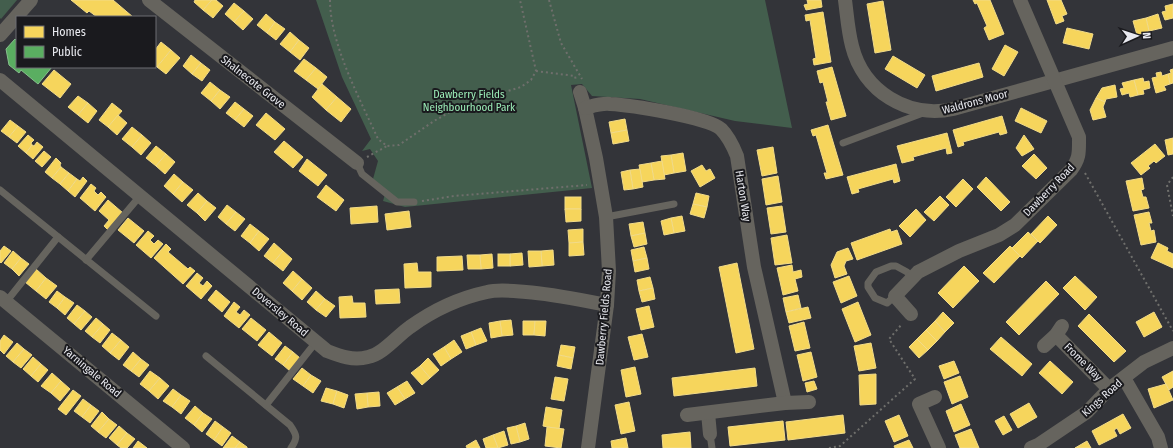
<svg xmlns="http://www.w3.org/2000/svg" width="1173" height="448" font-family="'Fira Sans Condensed',sans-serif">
  <rect width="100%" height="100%" fill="#333439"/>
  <g fill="#435e4d">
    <path d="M0 0H17L1 19 0 18Z"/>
    <path d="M316 0H765L792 128 735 121 640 99 592 96 582 84 571 85 592 188 405 207 383 201 386 191 373 179 378 161 370 149 362 151 371 139 342 77Z"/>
  </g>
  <g fill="#f6d55c" stroke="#f2db88">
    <path d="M71 0H113L133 17H97L89 11 87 13Z"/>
    <path d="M195 0H212L203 10 194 2Z"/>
    <path d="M212 0H216L223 6 213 18 203 10Z"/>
    <path d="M807 0H821L822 7 806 10 804 5 808 4Z"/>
    <path d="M973 0H990L1004 34 989 40 984 28 987 26 977 3 975 4Z"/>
    <path d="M1047 0H1061L1067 14 1062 16 1064 21 1056 24Z"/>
    <path d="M883 1 891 50 875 53 867 4Z"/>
    <path d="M234 3 244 11 234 22 225 14Z"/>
    <path d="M1173 4V18L1165 20 1162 12 1166 11 1165 6Z"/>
    <path d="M244 11 253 19 243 30 234 22Z"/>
    <path d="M823 12 831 62 814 65 813 59 816 58 810 20 806 21 805 15Z"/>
    <path d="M266 14 275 22 267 33 257 25Z"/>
    <path d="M1158 14 1162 28 1149 31 1146 18Z"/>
    <path d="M1146 18 1149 31 1137 35 1133 21Z"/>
    <path d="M275 22 285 29 276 40 267 33Z"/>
    <path d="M1067 28 1093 34 1089 49 1063 43Z"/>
    <path d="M290 32 299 40 290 52 280 44Z"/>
    <path d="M299 40 309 48 300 60 290 52Z"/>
    <path d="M161 42 171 50 157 67 155 65V50Z"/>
    <path d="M1005 45 1018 52 1004 76 992 69Z"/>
    <path d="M171 50 180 58 166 74 157 67Z"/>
    <path d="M191 55 201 63 192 74 183 66Z"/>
    <path d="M893 56 925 75 917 88 885 69Z"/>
    <path d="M304 59 316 68 306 80 294 71Z"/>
    <path d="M201 63 210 70 202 81 192 74Z"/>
    <path d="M979 63 983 77 936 91 932 76Z"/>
    <path d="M832 67 846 116 831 120 826 102H828L823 82 820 83 817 71Z"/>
    <path d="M316 68 327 77 318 89 306 80Z"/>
    <path d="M1173 69V83L1170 84 1168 74 1171 73 1170 70Z"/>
    <path d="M54 70 71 84 60 98 42 84Z"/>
    <path d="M1161 72 1162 76 1168 74 1170 84 1164 86 1166 90 1156 93 1152 78 1157 77 1156 73Z"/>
    <path d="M1143 78 1144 82 1149 81 1150 88 1143 90 1144 94 1138 95 1134 80Z"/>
    <path d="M1134 80 1138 95 1130 97 1129 93 1122 95 1120 89 1124 88 1122 83Z"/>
    <path d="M210 82 220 90 211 101 201 93Z"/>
    <path d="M322 84 337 97 326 110 312 97Z"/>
    <path d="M1115 85 1117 97 1106 99 1105 102 1096 98 1102 88Z"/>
    <path d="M220 90 230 97 220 109 211 101Z"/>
    <path d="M78 96 88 103 78 115 68 107Z"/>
    <path d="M337 97 351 109 341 122 326 110Z"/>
    <path d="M1096 98 1105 102 1103 107 1106 117 1093 120 1090 110Z"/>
    <path d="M235 102 244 109 235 120 226 113Z"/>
    <path d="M88 103 97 111 88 123 78 115Z"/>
    <path d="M112 103 122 111 108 127 99 120Z"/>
    <path d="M1021 108 1047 121 1041 133 1015 121Z"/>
    <path d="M244 109 253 116 244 127 235 120Z"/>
    <path d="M266 113 285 129 275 140 256 125Z"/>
    <path d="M118 115 127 123 117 135 108 127Z"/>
    <path d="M1002 116 1007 133 1000 135 999 132 963 142 964 145 958 147 953 130Z"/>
    <path d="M625 119 627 130 611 133 609 122Z"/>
    <path d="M10 120 18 126 9 137 1 131Z"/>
    <path d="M828 125 843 175 826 179 824 173H827L816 135 813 136 811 130Z"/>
    <path d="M18 126 26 132 17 143 9 137Z"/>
    <path d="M132 127 142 135 132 147 122 139Z"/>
    <path d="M627 130 629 141 613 144 611 133Z"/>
    <path d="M947 133 952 153 947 154 946 148 913 157 914 160 902 163 897 146Z"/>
    <path d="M28 135 34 140 31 143 32 145 26 153 18 146Z"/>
    <path d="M142 135 151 143 141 155 132 147Z"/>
    <path d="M1024 135 1034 149 1022 156 1016 148Z"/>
    <path d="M1173 138V154L1168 155 1165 140Z"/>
    <path d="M284 141 303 157 293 168 274 152Z"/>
    <path d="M37 142 43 147 33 159 26 153 32 145 34 146Z"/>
    <path d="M1155 144 1165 156 1156 163 1154 161 1148 166 1150 168 1141 175 1131 163Z"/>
    <path d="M156 146 166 154 156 166 146 158Z"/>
    <path d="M773 147 777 173 762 176 757 150Z"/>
    <path d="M44 151 51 157 42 167 35 161Z"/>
    <path d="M683 153 686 171 674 173 671 155Z"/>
    <path d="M166 154 175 162 165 174 156 166Z"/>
    <path d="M1034 154 1047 168 1036 179 1022 166Z"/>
    <path d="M671 155 674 173 664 175 661 156Z"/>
    <path d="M56 158 61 163 60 165 61 167 52 178 45 172Z"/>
    <path d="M307 159 327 175 318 186 299 171Z"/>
    <path d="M662 161 665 179 654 180 651 163Z"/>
    <path d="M651 163 654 180 642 182 639 165Z"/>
    <path d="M896 164 900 181 894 183 893 179 858 189 859 192 852 194 847 177Z"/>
    <path d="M702 165 706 171 710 169 715 178 700 187 691 171Z"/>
    <path d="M61 167 69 173 60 184 52 178Z"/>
    <path d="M640 169 643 187 633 189 630 170Z"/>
    <path d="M630 170 633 189 624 190 621 172Z"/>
    <path d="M69 173 77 179 68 191 60 184Z"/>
    <path d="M174 174 183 182 173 194 164 186Z"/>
    <path d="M778 176 782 202 766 205 762 179Z"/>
    <path d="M83 177 87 181 75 197 68 191 77 179 80 181Z"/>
    <path d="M986 177 1010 202 1001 211 977 187Z"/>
    <path d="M1142 178 1144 189 1141 190 1143 197H1146L1149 208 1133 211 1126 181Z"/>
    <path d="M963 179 973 189 956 207 946 197Z"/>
    <path d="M183 182 193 190 182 202 173 194Z"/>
    <path d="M91 184 96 188 94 191 98 195 101 192 106 197 95 211 80 198Z"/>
    <path d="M326 185 344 200 336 211 317 197Z"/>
    <path d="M198 193 207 201 197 213 187 205Z"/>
    <path d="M696 193 709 196 707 207 693 204Z"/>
    <path d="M940 196 949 205 934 221 924 212Z"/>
    <rect x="565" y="197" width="16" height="12"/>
    <path d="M108 200 123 213 108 230 104 226 109 220 99 211Z"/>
    <path d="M207 201 216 208 205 221 197 213Z"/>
    <path d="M693 204 707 207 704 218 690 214Z"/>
    <path d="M227 205 236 212 226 224 218 217Z"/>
    <path d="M377 206 378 222 351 224 350 208Z"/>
    <path d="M782 206 786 232 771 234 767 208Z"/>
    <path d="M565 209H581V221L566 222Z"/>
    <path d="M916 209 926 220 910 237 899 226Z"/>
    <path d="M409 211 411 227 387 230 385 214Z"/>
    <path d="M236 212 245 219 235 231 226 224Z"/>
    <path d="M1149 212 1152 223H1149L1151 231 1154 230 1156 242 1141 245 1134 215Z"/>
    <path d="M682 216 685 231 674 233 671 218Z"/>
    <path d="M1048 216 1057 225 1040 243 1031 234Z"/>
    <path d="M128 218 144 231 134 243 118 230Z"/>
    <path d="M671 218 674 233 664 235 661 221Z"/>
    <path d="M643 222 645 233 631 236 629 224Z"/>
    <path d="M250 224 259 231 250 243 241 236Z"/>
    <path d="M583 229V242L569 243 568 230Z"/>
    <path d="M890 229 891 232 897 230 902 244 857 260 851 243Z"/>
    <path d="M148 231 154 236 150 240 154 244 158 240 163 244 151 258 136 245Z"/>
    <path d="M259 231 269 239 259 251 250 243Z"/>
    <path d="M1028 232 1038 241 1022 258 1012 248Z"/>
    <path d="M645 233 647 244 634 247 631 236Z"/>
    <path d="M787 235 792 263 775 265 771 238Z"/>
    <path d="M583 242 584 255 569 256V243Z"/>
    <path d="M274 243 283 251 273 263 264 256Z"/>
    <path d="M1158 243 1168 248 1167 251 1173 254V268L1151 258Z"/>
    <path d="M166 244 171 249 168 252 188 269 190 267 195 271 183 284 154 258Z"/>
    <path d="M4 246 11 251 1 263 0 262V251Z"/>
    <path d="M1010 246 1020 256 994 283 983 273Z"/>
    <path d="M644 247 647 258 633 261 631 250Z"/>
    <path d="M848 248 853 259 846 261 844 266 847 274 835 278 831 265 837 252Z"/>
    <path d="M553 250 554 265 542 266 541 251Z"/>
    <path d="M13 251 21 258 12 269 4 263Z"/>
    <path d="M283 251 292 259 283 271 273 263Z"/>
    <path d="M528 251H541L542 266 529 267Z"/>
    <path d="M522 253 523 265 510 266V254Z"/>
    <path d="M492 254 493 268 481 269 480 255Z"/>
    <rect x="498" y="254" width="12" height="12"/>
    <path d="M467 255H480L481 269H468Z"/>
    <path d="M462 256 463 270 437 271V257Z"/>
    <path d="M21 258 29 264 19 276 12 269Z"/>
    <path d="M647 258 649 269 635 272 633 261Z"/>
    <path d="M417 263 418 272H431V287L405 288 404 264Z"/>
    <path d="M737 263 754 349 736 353 719 267Z"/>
    <path d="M792 265 793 272 801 270 802 277 795 279 798 291 783 295 777 268Z"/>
    <path d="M964 266 979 281 953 308 938 293Z"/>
    <path d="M36 269 46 278 36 291 25 282Z"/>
    <path d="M293 271 302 279 292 291 283 283Z"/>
    <path d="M197 273 203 278 199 283 203 286 207 281 212 286 201 299 186 286Z"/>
    <path d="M849 276 857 296 841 303 833 282Z"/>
    <path d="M1075 276 1097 297 1085 310 1063 288Z"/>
    <path d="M650 277 653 288 639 291 637 280Z"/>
    <path d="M46 278 57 286 46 299 36 291Z"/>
    <path d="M302 279 312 288 302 300 292 291Z"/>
    <path d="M1046 281 1059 294 1019 335 1006 322Z"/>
    <path d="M653 288 655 299 642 302 639 291Z"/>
    <path d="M399 289 400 303 376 304 375 290Z"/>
    <path d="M216 290 230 302 222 312 208 300Z"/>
    <path d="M57 291 65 297 57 308 49 302Z"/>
    <path d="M316 291 325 299 316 310 307 302Z"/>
    <path d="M798 295 801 308 786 312 783 298Z"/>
    <path d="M352 296 353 303H365L366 317 340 318 339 297Z"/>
    <path d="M65 297 74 303 65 315 57 308Z"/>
    <path d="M325 299 335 306 326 317 316 310Z"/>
    <path d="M234 302 240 307 236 312 240 315 244 310 250 315 239 328 224 316Z"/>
    <path d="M858 302 871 335 855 342 842 309Z"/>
    <path d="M77 305 85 311 74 324 67 318Z"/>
    <path d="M649 306 654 327 641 330 636 309Z"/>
    <path d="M808 307 811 318 789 323 786 312Z"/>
    <path d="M85 311 92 317 81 330 74 324Z"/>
    <path d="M943 312 954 323 945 332 935 321Z"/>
    <path d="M1154 312 1162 327 1144 337 1136 322Z"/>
    <path d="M1089 314 1126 351 1114 362 1078 326Z"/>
    <path d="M96 318 103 324 92 337 85 331Z"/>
    <path d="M251 318 266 330 257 341 242 329Z"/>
    <path d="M511 320 513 335 502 336 500 321Z"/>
    <path d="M500 321 502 336 491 338 489 323Z"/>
    <path d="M523 321H535L534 335H523Z"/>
    <path d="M535 321H546L545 336 534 335Z"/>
    <path d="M935 321 945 332 937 341 926 330Z"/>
    <path d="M804 322 810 348 795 351 789 326Z"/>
    <path d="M103 324 110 330 100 343 92 337Z"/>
    <path d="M481 328 487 341 476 345 471 332Z"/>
    <path d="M926 330 937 341 928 350 917 339Z"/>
    <path d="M269 332 282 343 272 356 258 345Z"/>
    <path d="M471 332 476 345 466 349 461 336Z"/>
    <path d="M112 333 121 340 110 353 102 346Z"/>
    <path d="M642 334 648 357 634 360 628 337Z"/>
    <path d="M4 335 13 342 4 354 0 350V341Z"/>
    <path d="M1001 337 1032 364 1022 376 990 349Z"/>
    <path d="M917 339 928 350 919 358 909 347Z"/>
    <path d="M121 340 129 347 119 360 110 353Z"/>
    <path d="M454 340 462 352 451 359 444 347Z"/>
    <path d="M17 343 24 349 13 362 6 356Z"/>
    <path d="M871 343 876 368 859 371 854 346Z"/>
    <path d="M561 345 575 347 573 358 559 355Z"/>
    <path d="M285 346 293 352 283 365 275 359Z"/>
    <path d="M444 347 451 359 441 366 433 354Z"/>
    <path d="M24 349 32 355 21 368 13 362Z"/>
    <path d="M133 352 141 359 131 371 123 365Z"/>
    <path d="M293 352 300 358 290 371 283 365Z"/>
    <path d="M811 352 817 377 803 381 797 355Z"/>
    <path d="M559 355 573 358 571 369 557 366Z"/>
    <path d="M33 357 41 364 31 376 23 369Z"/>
    <path d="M428 358 439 370 430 378 420 366Z"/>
    <path d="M141 359 149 365 139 377 131 371Z"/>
    <path d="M954 361 959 373 944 379 939 366Z"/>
    <path d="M1050 361 1073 382 1062 394 1039 373Z"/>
    <path d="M41 364 48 370 38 382 31 376Z"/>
    <path d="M420 366 430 378 422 385 411 373Z"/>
    <path d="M635 367 641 394 626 397 621 370Z"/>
    <path d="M302 368 311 375 303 386 293 379Z"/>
    <path d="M755 368 757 386 674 396 672 378Z"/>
    <path d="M150 371 160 378 149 391 140 384Z"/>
    <path d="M1173 371V387L1169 390 1162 377Z"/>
    <path d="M52 373 61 381 51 393 41 386Z"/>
    <path d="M876 374V404L860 405 859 375Z"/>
    <path d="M311 375 321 381 313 393 303 386Z"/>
    <path d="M960 376 968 397 952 404 944 382Z"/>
    <path d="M555 377 568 379 564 401 551 399Z"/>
    <path d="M160 378 169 386 158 399 149 391Z"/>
    <path d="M61 381 70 389 60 401 51 393Z"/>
    <path d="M407 381 415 393 405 399 397 387Z"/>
    <path d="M814 381 817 389 807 392 805 383Z"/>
    <path d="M1166 384 1173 400 1154 408 1148 389Z"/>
    <path d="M397 387 405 399 395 405 387 393Z"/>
    <path d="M326 388 337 391 333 404 321 401Z"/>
    <path d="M173 389 181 395 172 407 163 401Z"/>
    <path d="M73 390 81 396 66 415 58 409Z"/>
    <path d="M337 391 348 395 344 408 333 404Z"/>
    <path d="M379 392 380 406 368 407 367 393Z"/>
    <path d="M367 393 368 407 357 409 355 394Z"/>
    <path d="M181 395 190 401 181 414 172 407Z"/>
    <path d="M83 399 91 405 82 417 74 411Z"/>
    <path d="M629 402 635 431 621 434 615 405Z"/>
    <path d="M1029 403 1037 417 1018 428 1010 414Z"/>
    <path d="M961 404 970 425 954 432 946 411Z"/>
    <path d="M91 405 99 411 90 423 82 417Z"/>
    <path d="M195 406 203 413 194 425 185 418Z"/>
    <path d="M546 407 562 410 559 429 543 426Z"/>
    <path d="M102 412 109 419 98 432 91 426Z"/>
    <path d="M203 413 212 419 202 432 194 425Z"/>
    <path d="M1123 414 1131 428 1120 434 1117 428 1114 430 1117 436 1099 445 1092 431Z"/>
    <path d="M843 415 845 433 788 440 786 422Z"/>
    <path d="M899 415 908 436 894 442 885 421Z"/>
    <path d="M1004 416 1012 430 1003 435 995 421Z"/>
    <path d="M109 419 117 425 106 438 98 432Z"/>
    <path d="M215 421 223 427 214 440 206 434Z"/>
    <path d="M783 421 785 440 730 446 728 427Z"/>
    <path d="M525 423 529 439 520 442 516 426Z"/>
    <path d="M119 426 127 433 117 445 109 438Z"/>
    <path d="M516 426 520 442 511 444 507 428Z"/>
    <path d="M223 427 231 433 222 446 214 440Z"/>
    <path d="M547 427 564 429 561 448 545 446Z"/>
    <path d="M971 429 979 448H960L955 435Z"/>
    <path d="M504 431 508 445 498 448 493 435Z"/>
    <path d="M690 432 691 448H663L662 435Z"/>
    <path d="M127 433 135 439 127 448H121L117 445Z"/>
    <path d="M493 435 498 448H486L483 439Z"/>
    <path d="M232 436 240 442 235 448H223Z"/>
    <path d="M626 438 628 448H612L611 441Z"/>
    <path d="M476 440 480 448H467L466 446Z"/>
    <path d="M909 440 913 448H895L894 446Z"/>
    <path d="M138 441 147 448H133Z"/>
    <path d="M1087 441 1091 448H1075Z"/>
    <path d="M240 442 247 447V448H235Z"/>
  </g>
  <path fill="#5aae61" stroke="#85c08c" d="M15 39 17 41V67H52L38 84 21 70 19 73 9 65 6 49Z"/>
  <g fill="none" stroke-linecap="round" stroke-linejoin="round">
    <g stroke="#6f6f6c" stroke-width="2" stroke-dasharray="2 3" stroke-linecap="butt">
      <path d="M330 0C330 44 360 99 378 139L387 146 399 145 434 121 462 105 521 87 531 80 536 71 520 0"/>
      <path d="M549 0 561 43 582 79"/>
      <path d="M536 71 575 76 576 81"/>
      <path d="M367 157 387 146"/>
      <path d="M1085 173 1173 331"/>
      <path d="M1173 177 1167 185 1173 216"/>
      <path d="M422 201 454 196 587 185"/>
      <path d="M829 448 840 446 915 379 889 339 902 324"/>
    </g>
    <g stroke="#66645e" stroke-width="7">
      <path d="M843 143 923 113"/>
      <path d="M357 163 362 174 397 202H414"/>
      <path d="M0 190 156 316"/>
      <path d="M606 217 674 204"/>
      <path d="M86 260 140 196"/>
      <path d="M895 296 887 303 875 298 868 287V283L876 272 891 266H896L907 272 912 279"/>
      <path d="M6 302 58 237"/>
      <path d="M206 356 290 425C297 435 298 438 291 448"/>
      <path d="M266 405 316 342"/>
      <path d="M710 434 712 448"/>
    </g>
    <g stroke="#66645e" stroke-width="14">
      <path d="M149 0 357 163"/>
      <path d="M845 0C847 15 848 31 852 46 863 91 908 119 953 109L1173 48"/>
      <path d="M0 35 31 0"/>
      <path d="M0 80 327 351C340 356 353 361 368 357 383 354 397 336 410 327 432 311 459 298 487 292 499 289 513 291 526 292 553 294 580 300 607 305"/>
      <path d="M580 92 585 108 596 158 606 217 609 271 607 305 588 448"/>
      <path d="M585 108C593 106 602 103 610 104 630 105 707 117 721 129 729 137 733 146 737 156L754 267 785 403"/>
      <path d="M0 297 183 448"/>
      <path d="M911 314 895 296 918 272 959 251 999 235 1015 225 1071 170C1080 158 1079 152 1079 137L1020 0"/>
      <path d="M1056 335 1109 389"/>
      <path d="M1044 346 1056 335 1062 326"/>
      <path d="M1124 378 1158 437 1161 448"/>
      <path d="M935 397 919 404 939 448"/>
      <path d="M708 413 710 434"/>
      <path d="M687 415 785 403 809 402"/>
      <path d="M1031 448 1038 445 1087 412 1109 389 1144 362 1173 348"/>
    </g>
  </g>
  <g text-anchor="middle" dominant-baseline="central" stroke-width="4" stroke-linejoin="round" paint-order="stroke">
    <g font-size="11" fill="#e8e9ef" stroke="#1a1a1e">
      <text transform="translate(253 82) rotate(38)">Shalnecote Grove</text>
      <text transform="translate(975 102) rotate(-15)">Waldrons Moor</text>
      <text transform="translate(1049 190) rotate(-46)">Dawberry Road</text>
      <text transform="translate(743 196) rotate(81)">Harton Way</text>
      <text transform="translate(280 312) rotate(40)">Doversley Road</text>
      <text transform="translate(604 317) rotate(-85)">Dawberry Fields Road</text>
      <text transform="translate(1083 362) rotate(45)">Frome Way</text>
      <text transform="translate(92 372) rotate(40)">Yarningale Road</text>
      <text transform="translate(1102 398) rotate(-42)">Kings Road</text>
    </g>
    <g font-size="11" fill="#9becb7" stroke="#1a1a1e">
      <text x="469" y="94">Dawberry Fields<tspan x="469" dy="13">Neighbourhood Park</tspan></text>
    </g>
  </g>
  <rect x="16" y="16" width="140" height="52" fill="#1a1a1e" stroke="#6c6d72"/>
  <rect x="24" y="26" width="20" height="12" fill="#f6d55c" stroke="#6c6d72"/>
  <text x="52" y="36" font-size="12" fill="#e8e9ef">Homes</text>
  <rect x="24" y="46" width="20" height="12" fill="#5aae61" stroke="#6c6d72"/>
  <text x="52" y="56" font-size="12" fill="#e8e9ef">Public</text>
  <g transform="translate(1137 36) rotate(87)" stroke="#1a1a1e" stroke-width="3" paint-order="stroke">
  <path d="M0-3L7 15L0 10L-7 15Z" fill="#e8e9ef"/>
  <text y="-6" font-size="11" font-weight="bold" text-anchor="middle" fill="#e8e9ef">N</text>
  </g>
</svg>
